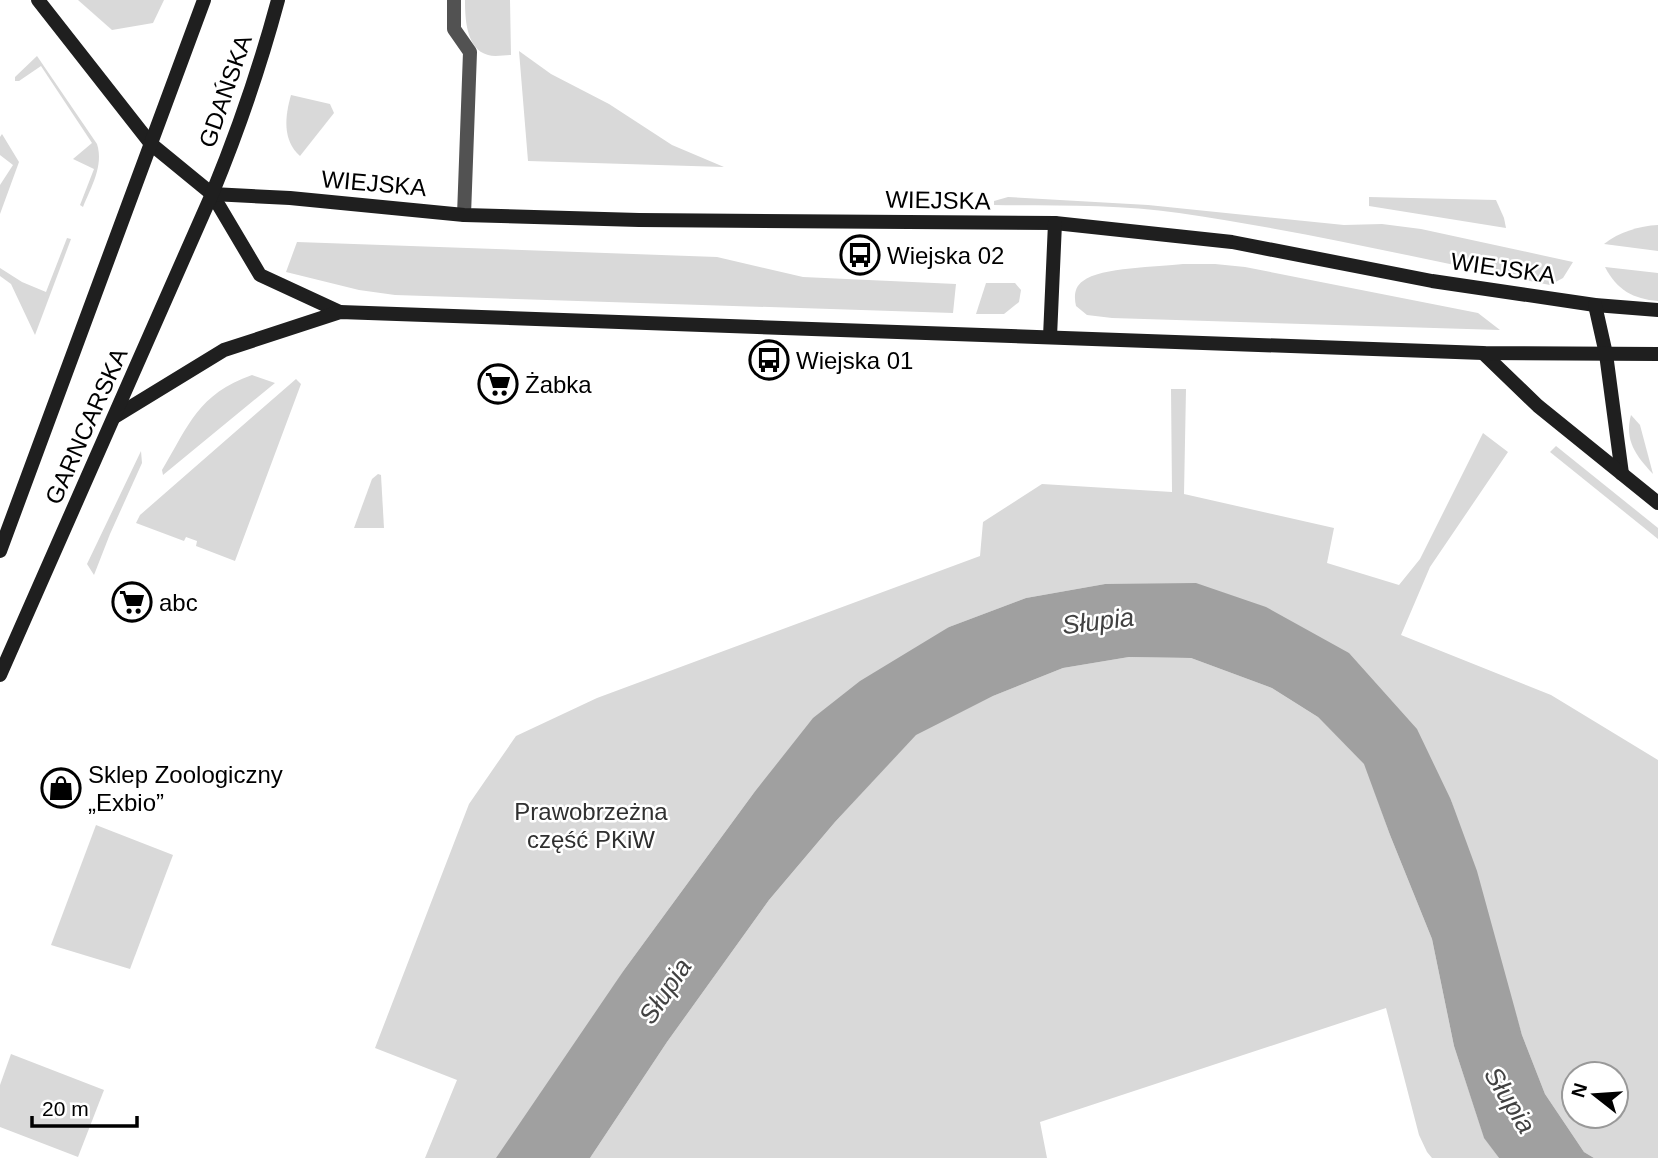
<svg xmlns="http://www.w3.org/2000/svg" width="1658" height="1158" font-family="Arial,sans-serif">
  <rect width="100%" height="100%" fill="#fff"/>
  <g fill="#d9d9d9" fill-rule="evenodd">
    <path d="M78 0H164L153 23 112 30Z"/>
    <path d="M465 0H510L511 55C504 55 495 57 488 55 466 49 465 18 465 0Z"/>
    <path d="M519 51 551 74 609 104 672 145 724 167 528 161Z"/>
    <path d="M37 56 97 144C104 166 91 187 83 207L80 205 94 169 73 159 92 143 41 66 19 81H15V77Z"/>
    <path d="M291 95 330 104 334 113 300 156C282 140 285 116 291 95Z"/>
    <path d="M2 134 19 162 0 214V185L13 165 0 155V137Z"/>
    <path d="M1008 197 1148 205 1344 225 1382 224 1421 229 1573 262 1563 278 1550 285C1427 260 1304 231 1179 213 1119 204 1055 206 994 205V201Z"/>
    <path d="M1369 197 1496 200 1504 218 1506 228 1369 206Z"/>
    <path d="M1658 225V251L1604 244C1619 232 1639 226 1658 225Z"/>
    <path d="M67 238 71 239 35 335 11 284 0 276V268L22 282 46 292Z"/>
    <path d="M297 242 717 257 803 277 956 284 953 313 395 295 359 290 286 272Z"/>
    <path d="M1183 264H1215L1245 267 1478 313 1500 330 1112 318 1087 315 1076 306C1074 297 1074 287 1083 281 1101 267 1158 267 1183 264Z"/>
    <path d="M1605 267 1658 273V301C1633 299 1617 290 1605 267Z"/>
    <path d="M986 283H1015L1021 290 1019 302 1004 314H976Z"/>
    <path d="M252 375 275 383 163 475 162 470C189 425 198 394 252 375Z"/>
    <path d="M296 379 301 384 235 561 196 546 197 541 186 537 184 541 136 523 140 515Z"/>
    <path d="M1171 389H1186L1184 494 1334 528 1327 563 1399 585 1420 559 1483 433 1508 452 1430 567 1401 635 1551 695 1658 760V1158H1594L1584 1152 1545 1094 1522 1035 1451 800 1105 584 1026 598 949 627 753 794 624 970 509 1158H425L457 1080 375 1048 469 804 516 736 597 698 980 556 983 522 1042 484 1172 492ZM1574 1074H1616V1116H1574Z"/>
    <path d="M1631 415 1640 425 1653 474C1636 456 1624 440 1631 415Z"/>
    <path d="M1556 446 1658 528V539L1550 452Z"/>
    <path d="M141 451 142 463 110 534 94 575 87 564Z"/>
    <path d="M378 474 381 475 384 528H354L372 479Z"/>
    <path d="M1129 657 1191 658 1272 688 1318 717 1365 764 1390 835 1432 939 1454 1046 1484 1137 1499 1158H1432L1427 1152 1419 1135 1386 1008 1040 1122 1047 1158H590L667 1042 769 900 835 822 916 734 993 696 1063 668Z"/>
    <path d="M96 825 173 855 130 969 51 945Z"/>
    <path d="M11 1054 104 1090 78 1157 0 1127V1085Z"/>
  </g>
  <path fill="#a0a0a0" d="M1196 583 1266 607 1349 653 1417 729 1451 800 1477 871 1522 1035 1545 1094 1584 1152 1594 1158H1499L1484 1138 1454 1046 1432 939 1390 835 1364 764 1318 717 1272 688 1191 658 1129 657 1063 668 993 696 916 735 835 822 769 900 667 1042 590 1158H496L624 970 753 794 813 718 860 681 949 627 1026 598 1105 584Z"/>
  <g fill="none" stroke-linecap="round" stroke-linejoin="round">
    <path stroke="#525252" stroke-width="14" d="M454 0V29L470 52 464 215"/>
    <g stroke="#1f1f1f" stroke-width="14">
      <path d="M38 0 151 144 212 194 260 275 340 312"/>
      <path d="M212 194 290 198 464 215 639 220 1055 223 1232 242 1432 281 1595 305 1658 310"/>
      <path d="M1595 305 1606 354 1622 474"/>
      <path d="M1050 337 1055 223"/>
      <path d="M1483 353 1538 406 1658 503"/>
      <path d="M116 416 224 350 340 312 1483 353 1658 354"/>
      <path d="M0 551 204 0"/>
      <path d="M0 675 212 194C238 131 260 67 278 0"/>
    </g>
  </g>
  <defs>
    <g id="bus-ring" transform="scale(2.0125)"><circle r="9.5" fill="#fff" stroke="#000" stroke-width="1.5"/><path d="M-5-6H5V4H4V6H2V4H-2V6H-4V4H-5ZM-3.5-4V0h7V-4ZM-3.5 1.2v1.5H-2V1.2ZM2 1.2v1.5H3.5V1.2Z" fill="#000"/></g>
    <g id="supermarket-ring" transform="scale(2.0125)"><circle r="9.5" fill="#fff" stroke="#000" stroke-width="1.5"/><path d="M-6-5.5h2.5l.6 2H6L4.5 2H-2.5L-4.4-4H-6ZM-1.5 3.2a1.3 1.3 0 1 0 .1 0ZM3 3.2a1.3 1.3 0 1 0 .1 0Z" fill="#000"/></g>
    <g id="shop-ring" transform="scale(2.0125)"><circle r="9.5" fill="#fff" stroke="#000" stroke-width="1.5"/><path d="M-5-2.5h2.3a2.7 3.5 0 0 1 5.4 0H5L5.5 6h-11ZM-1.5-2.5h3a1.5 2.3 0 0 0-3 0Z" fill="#000"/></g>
  </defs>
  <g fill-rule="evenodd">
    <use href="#bus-ring" x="860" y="255"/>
    <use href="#bus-ring" x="769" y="360"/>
    <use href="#supermarket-ring" x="498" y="384"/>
    <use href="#supermarket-ring" x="132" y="602"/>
    <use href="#shop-ring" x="61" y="788"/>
  </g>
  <g text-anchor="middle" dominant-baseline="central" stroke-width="5" stroke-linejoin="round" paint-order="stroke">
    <g font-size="24" fill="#000" stroke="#fff">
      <text transform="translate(225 91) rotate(-71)">GDAŃSKA</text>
      <text transform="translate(374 183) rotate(5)">WIEJSKA</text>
      <text transform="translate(938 200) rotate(1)">WIEJSKA</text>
      <text transform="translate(1503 268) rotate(8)">WIEJSKA</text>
      <text transform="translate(86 426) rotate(-66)">GARNCARSKA</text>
    </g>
    <g font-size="24" fill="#000" stroke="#fff" text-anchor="start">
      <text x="887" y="255">Wiejska 02</text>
      <text x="796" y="360">Wiejska 01</text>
      <text x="525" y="384">Żabka</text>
      <text x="159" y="602">abc</text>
      <text x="88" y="774">Sklep Zoologiczny<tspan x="88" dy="28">„Exbio”</tspan></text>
    </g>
    <g font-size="24" fill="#303030" stroke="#fff">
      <text x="591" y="811">Prawobrzeżna<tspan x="591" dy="28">część PKiW</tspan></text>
    </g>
    <g font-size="26" font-style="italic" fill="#414141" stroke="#fff">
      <text transform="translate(1098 621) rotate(-7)">Słupia</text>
      <text transform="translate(665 991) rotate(-56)">Słupia</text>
      <text transform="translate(1510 1100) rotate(58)">Słupia</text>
    </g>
  </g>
  <g transform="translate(1595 1095) rotate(287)"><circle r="33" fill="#ffffff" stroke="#999999" stroke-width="2"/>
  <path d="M0-5L12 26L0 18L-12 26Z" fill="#000000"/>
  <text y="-10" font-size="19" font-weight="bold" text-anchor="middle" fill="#000000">N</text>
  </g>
  <path d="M32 1116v10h105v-10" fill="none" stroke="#000000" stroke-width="3.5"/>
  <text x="42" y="1116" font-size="21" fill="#000000" stroke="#ffffff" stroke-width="5" paint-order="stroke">20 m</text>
</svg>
